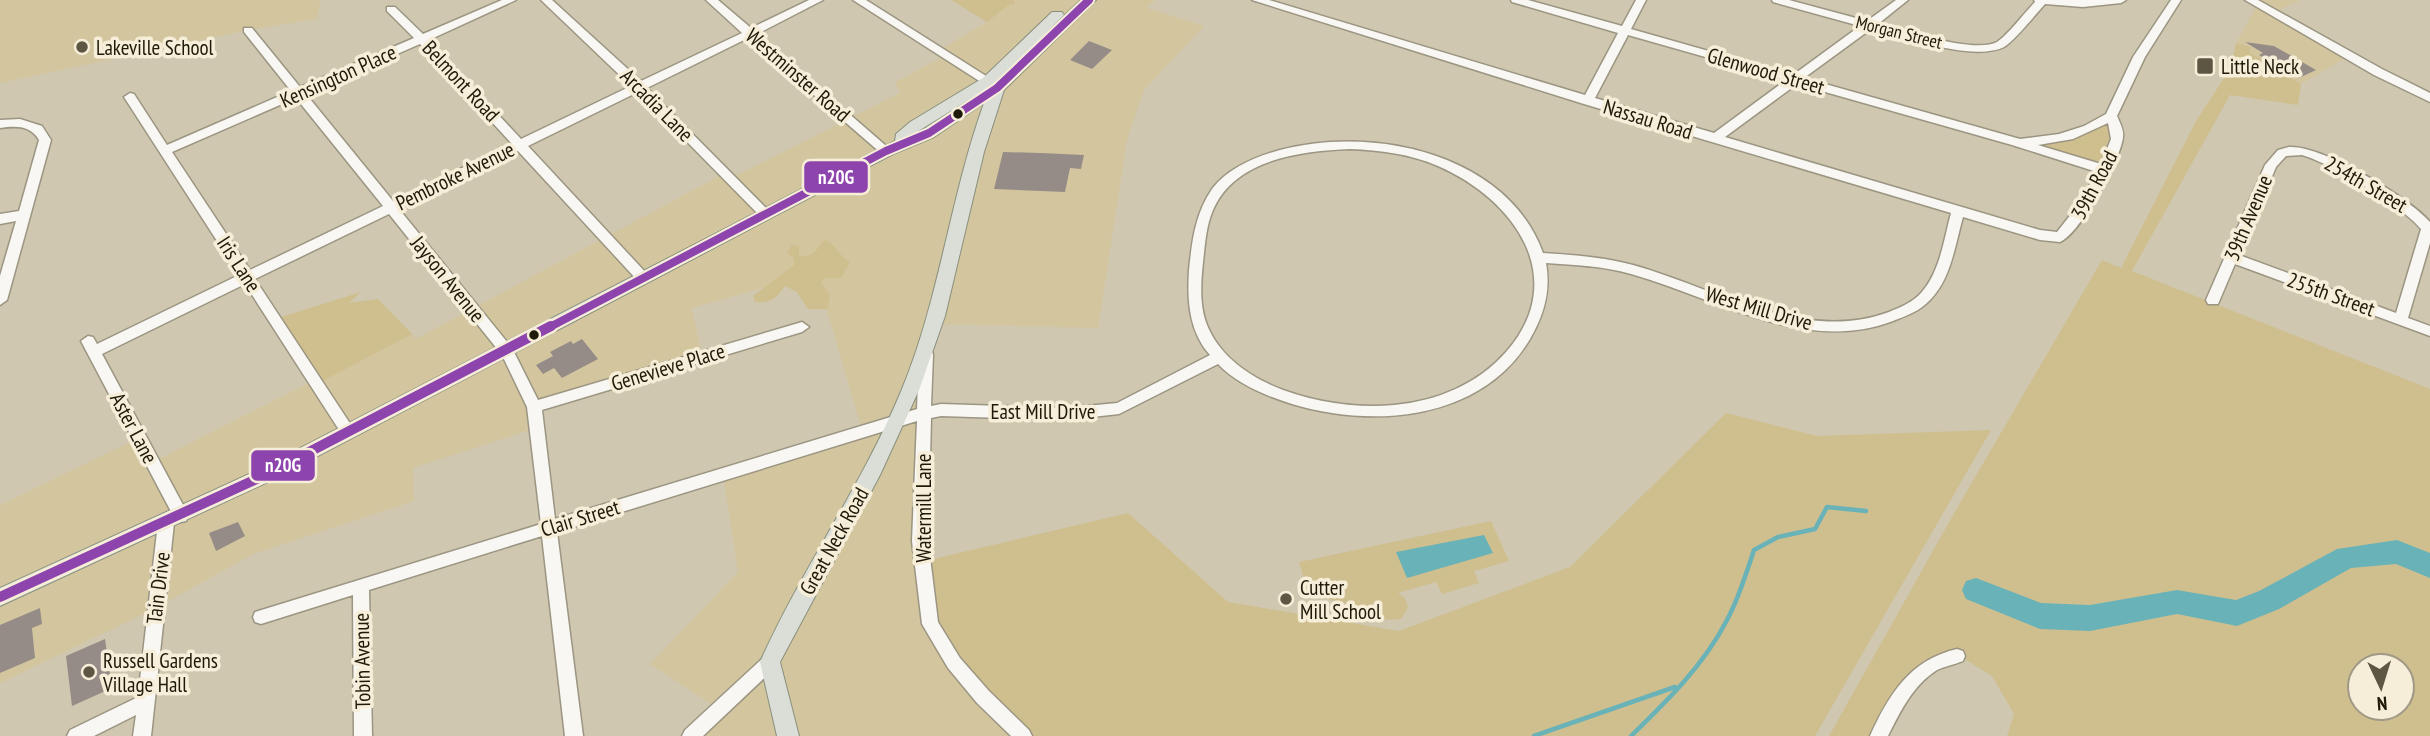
<svg xmlns="http://www.w3.org/2000/svg" width="2430" height="736" font-family="'PT Sans Narrow',sans-serif">
  <rect width="100%" height="100%" fill="#cfc7af"/>
  <g fill="#d3c69f">
    <path d="M0 0H321L317 19 248 30 0 83Z"/>
    <path d="M1014 0H1155L1147 8 1204 26 1144 90 1127 140 1098 328 934 324 920 548 1023 736H691L719 709 650 664 738 572 723 474 862 430 816 273 692 308 702 356 534 407 536 428 413 468 414 501 253 554 156 608 0 683V505L139 438 153 462 314 380 317 383 412 334 416 339 725 173 731 178 900 93 895 82 947 55 940 50 987 22 1010 3 1014 4Z"/>
    <path d="M2260 0H2300L2277 11 2353 54 2301 84 2249 52 2251 47 2236 43Z"/>
  </g>
  <g fill="#cfbf8f" fill-rule="evenodd">
    <path d="M951 0H1014V5L1010 4 987 22Z"/>
    <path d="M2236 43 2251 47 2249 52 2301 84 2298 105 2230 95 2132 271 2430 389V736H2007L2014 714 1992 676 1958 655 1927 665 1879 736H1829L1957 508 2102 260 2121 268 2196 121 2230 69ZM2360 666H2402V708H2360Z"/>
    <path d="M2111 116 2117 129 2102 169 2016 142 2052 139Z"/>
    <path d="M825 240C837 244 838 256 850 262L841 278H826L821 282 830 296 827 309H808L797 292 785 286C778 297 770 304 755 302L753 296 757 293 794 265V258L787 254 791 245 799 246V255C816 259 815 248 825 240Z"/>
    <path d="M361 292 349 303 378 299 412 334 317 384 275 319Z"/>
    <path d="M1726 413 1817 436 1991 430 1815 736H1023L936 638 921 562 1128 513 1228 602 1399 631 1570 567Z"/>
    <path d="M1491 521 1509 561 1474 571 1479 583 1442 594 1436 582 1398 593 1405 598 1408 607 1401 619 1386 620 1376 611 1309 594 1299 562Z"/>
  </g>
  <path fill="#69b2b8" d="M1484 535 1493 553 1407 578 1396 552Z"/>
  <g fill="none" stroke-linecap="round" stroke-linejoin="round">
    <g stroke="#69b2b8" stroke-width="4.5">
      <path d="M1534 736 1675 687"/>
      <path d="M1631 736C1667 701 1704 665 1727 620 1739 598 1746 574 1754 550L1778 537 1815 529 1827 507 1866 511"/>
    </g>
    <path fill="#69b2b8" fill-rule="evenodd" d="M2397 540 2430 553V578L2396 564 2351 568 2279 609 2237 626 2177 614 2090 631 2040 629 1966 599 1962 590 1966 581 1976 578 2041 603 2090 605 2177 590 2236 600 2259 591 2337 549Z"/>
  </g>
  <g fill="#968c87">
    <path d="M1089 41 1112 50 1092 69 1070 60Z"/>
    <path d="M2245 42 2274 46 2316 70 2299 78 2259 55 2263 53Z"/>
    <path d="M1003 152 1041 153 1084 155 1081 169 1070 168 1065 192 994 189Z"/>
    <path d="M582 339 598 359 562 378 554 368 543 374 536 365 553 356 550 352 571 341 573 344Z"/>
    <path d="M238 522 245 536 216 551 209 533Z"/>
    <path d="M40 608 42 624 32 628 35 658 0 673V625Z"/>
    <path d="M105 639 112 688 72 706 66 656Z"/>
  </g>
  <g fill="none" stroke-linecap="round" stroke-linejoin="round">
    <g stroke="#9b9582" stroke-width="3">
      <g id="minor">
        <path d="M502 0H516L429 40 521 139 631 86 541 0H552L641 81 742 33 706 0H718L751 28 809 0H823L757 34 892 151 886 155 882 154 748 38 647 88 769 211 771 214 769 217H761L638 92 528 146 648 275 650 278 648 281H638L518 151 399 209 512 348 538 400 802 322 809 327 802 332 542 410 555 519 917 409 919 354 921 350H931L933 354 931 406 941 404 1065 408 1117 403 1210 355C1189 332 1187 300 1189 270 1192 241 1195 214 1212 189 1228 168 1255 157 1280 150 1372 125 1507 153 1543 253 1573 255 1603 257 1633 265 1713 287 1804 344 1889 312 1901 307 1913 302 1921 293 1940 272 1944 239 1951 213L1584 104 1252 0H1269L1585 95 1618 33 1512 2 1511 0H1528L1622 26 1636 0H1646L1631 29 1793 75 1860 26 1773 2 1772 0H1789L1867 21 1896 0H1908L1878 24C1903 30 1975 54 1997 42 2008 35 2025 12 2035 2L2034 0H2126L2121 3 2083 7 2045 4C2036 14 2014 41 2004 47 1974 62 1904 37 1871 29L1804 78 2020 139 2059 134 2084 126 2106 114 2133 57 2171 0H2181L2145 57 2117 116C2120 123 2124 130 2123 137 2121 159 2080 234 2060 242L2040 240 1963 217C1955 245 1951 279 1930 300 1920 311 1906 316 1893 321 1805 355 1714 297 1631 274 1603 266 1575 265 1546 263 1551 291 1544 315 1530 339 1482 420 1374 429 1292 404 1266 396 1237 384 1218 364L1119 414 1065 420 941 416 931 418 928 541 938 622 960 658 989 691 1029 730 1032 736H1011L977 703 948 668 922 624 912 541 917 421 557 532 583 736H565L542 536 369 590 372 736H354L353 595 261 624 255 622 253 617 255 612 541 524 527 407 502 355 389 214 255 279 353 428 355 432 353 436H343L245 284 102 354 189 516 186 521 181 522 176 521 81 341 88 336 93 337 97 344 239 275 124 97 130 93 134 94 167 145 291 91 244 32V28H252L300 87 414 38 387 11V7H395L423 34ZM1628 35 1786 80 1714 133 1595 98ZM420 44 512 144 393 201 306 94ZM1797 84 2012 145 2097 172 2079 204 2057 232 2040 230 1725 137ZM296 98 383 206 250 270 172 152ZM2108 123 2111 139 2101 164 2038 145 2073 139ZM1350 149C1380 150 1410 154 1438 166 1514 199 1571 278 1506 352 1478 384 1437 401 1394 405 1331 411 1233 389 1207 325 1199 305 1201 282 1203 262 1205 245 1206 226 1213 210 1235 159 1301 151 1350 149Z"/>
        <path d="M853 0H866L994 81 992 84H984Z"/>
        <path d="M2245 0H2258L2382 69 2430 93V102L2374 75Z"/>
        <path d="M20 119 42 126 51 140 7 300 0 305V276L16 221 0 224V214L19 211 39 140C30 125 16 126 0 128V120Z"/>
        <path d="M2289 147C2320 144 2409 197 2430 222V243L2408 318 2430 326V336L2235 264 2218 304H2208L2206 300 2265 165 2278 150ZM2302 155C2332 164 2401 205 2421 229L2396 313 2239 255 2276 167 2286 156Z"/>
        <path d="M166 516 171 518 174 523 151 736H133L136 715 94 736H67L70 730 138 697 158 523 161 518Z"/>
        <path d="M1957 649 1963 651 1965 656 1963 661C1954 665 1945 666 1937 670 1913 685 1900 712 1888 736H1870C1889 694 1910 660 1957 649Z"/>
        <path d="M770 654 776 657 778 662 776 667 703 736H682L685 730 764 657Z"/>
      </g>
    </g>
    <g stroke="#898f7c" stroke-width="2">
      <path id="major" d="M1081 0H1096L1004 90 984 152 945 316 919 390 880 475 780 662 799 736H777L760 662C802 568 863 484 902 389 940 297 950 197 984 103L934 137 891 155 270 481 0 606V588L256 471 895 141 896 134 910 122 983 78 1052 12H1062L1064 15 1044 35ZM981 92 924 129 917 132 920 130Z"/>
    </g>
    <use href="#minor" fill="#f8f7f3" fill-rule="evenodd"/>
    <use href="#major" fill="#daded7" fill-rule="evenodd"/>
    <g stroke="#f6eed9" stroke-width="12">
      <path id="bus-1-far1" d="M548 328 886 151 929 133 997 88 1089 0"/>
    </g>
    <g stroke="#f6eed9" stroke-width="15">
      <path id="bus-1" d="M0 597 263 476 551 326"/>
    </g>
    <use href="#bus-1-far1" stroke="#8e44ad" stroke-width="8"/>
    <use href="#bus-1" stroke="#8e44ad" stroke-width="10"/>
  </g>
  <g fill="#5c5642" stroke="#f6eed9" stroke-width="2.5">
    <circle cx="82" cy="47" r="7"/>
    <rect x="2196" y="57" width="18" height="18" rx="3.5"/>
    <circle cx="1286" cy="599" r="7"/>
    <circle cx="89" cy="672" r="7"/>
  </g>
  <g fill="#1e1908" stroke="#f6eed9" stroke-width="2.5">
    <circle cx="958" cy="114" r="6"/>
    <circle cx="534" cy="335" r="6"/>
  </g>
  <g text-anchor="middle" dominant-baseline="central" stroke-width="7" stroke-linejoin="round" paint-order="stroke">
    <g font-size="18" fill="#1e1908" stroke="#f6eed9">
      <text transform="translate(1899 32) rotate(14)">Morgan Street</text>
    </g>
    <g font-size="21" fill="#1e1908" stroke="#f6eed9" text-anchor="start">
      <text x="96" y="47">Lakeville School</text>
      <text x="2221" y="66">Little Neck</text>
      <text x="1300" y="587">Cutter<tspan x="1300" dy="24">Mill School</tspan></text>
      <text x="103" y="660">Russell Gardens<tspan x="103" dy="24">Village Hall</tspan></text>
    </g>
    <g font-size="21" fill="#1e1908" stroke="#f6eed9">
      <text transform="translate(1766 71) rotate(16)">Glenwood Street</text>
      <text transform="translate(798 75) rotate(41)">Westminster Road</text>
      <text transform="translate(338 76) rotate(-24)">Kensington Place</text>
      <text transform="translate(461 81) rotate(47)">Belmont Road</text>
      <text transform="translate(657 105) rotate(45)">Arcadia Lane</text>
      <text transform="translate(1648 119) rotate(17)">Nassau Road</text>
      <text transform="translate(455 176) rotate(-26)">Pembroke Avenue</text>
      <text transform="translate(2366 184) rotate(30)">254th Street</text>
      <text transform="translate(2094 185) rotate(-62)">39th Road</text>
      <text transform="translate(2248 218) rotate(-67)">39th Avenue</text>
      <text transform="translate(239 264) rotate(57)">Iris Lane</text>
      <text transform="translate(448 279) rotate(51)">Jayson Avenue</text>
      <text transform="translate(2331 294) rotate(20)">255th Street</text>
      <text transform="translate(1759 308) rotate(16)">West Mill Drive</text>
      <text transform="translate(668 367) rotate(-17)">Genevieve Place</text>
      <text x="1043" y="411">East Mill Drive</text>
      <text transform="translate(134 428) rotate(62)">Aster Lane</text>
      <text transform="translate(923 508) rotate(-90)">Watermill Lane</text>
      <text transform="translate(580 518) rotate(-17)">Clair Street</text>
      <text transform="translate(834 541) rotate(-61)">Great Neck Road</text>
      <text transform="translate(158 588) rotate(-83)">Tain Drive</text>
      <text transform="translate(362 661) rotate(-91)">Tobin Avenue</text>
    </g>
  </g>
  <g stroke="#f6eed9" stroke-width="2.5">
    <rect x="803" y="160" width="66" height="34" rx="7" fill="#8e44ad"/>
    <rect x="250" y="449" width="66" height="33" rx="7" fill="#8e44ad"/>
  </g>
  <g font-size="19" text-anchor="middle" font-weight="bold" fill="#fff">
    <text x="836" y="184">n20G</text>
    <text x="283" y="472">n20G</text>
  </g>
  <g transform="translate(2381 687) rotate(176)"><circle r="33" fill="#f6eed9" stroke="#a09985" stroke-width="2"/>
  <path d="M0-5L12 26L0 18L-12 26Z" fill="#5c5642"/>
  <text y="-10" font-size="19" font-weight="bold" text-anchor="middle" fill="#1e1908">N</text>
  </g>
</svg>
